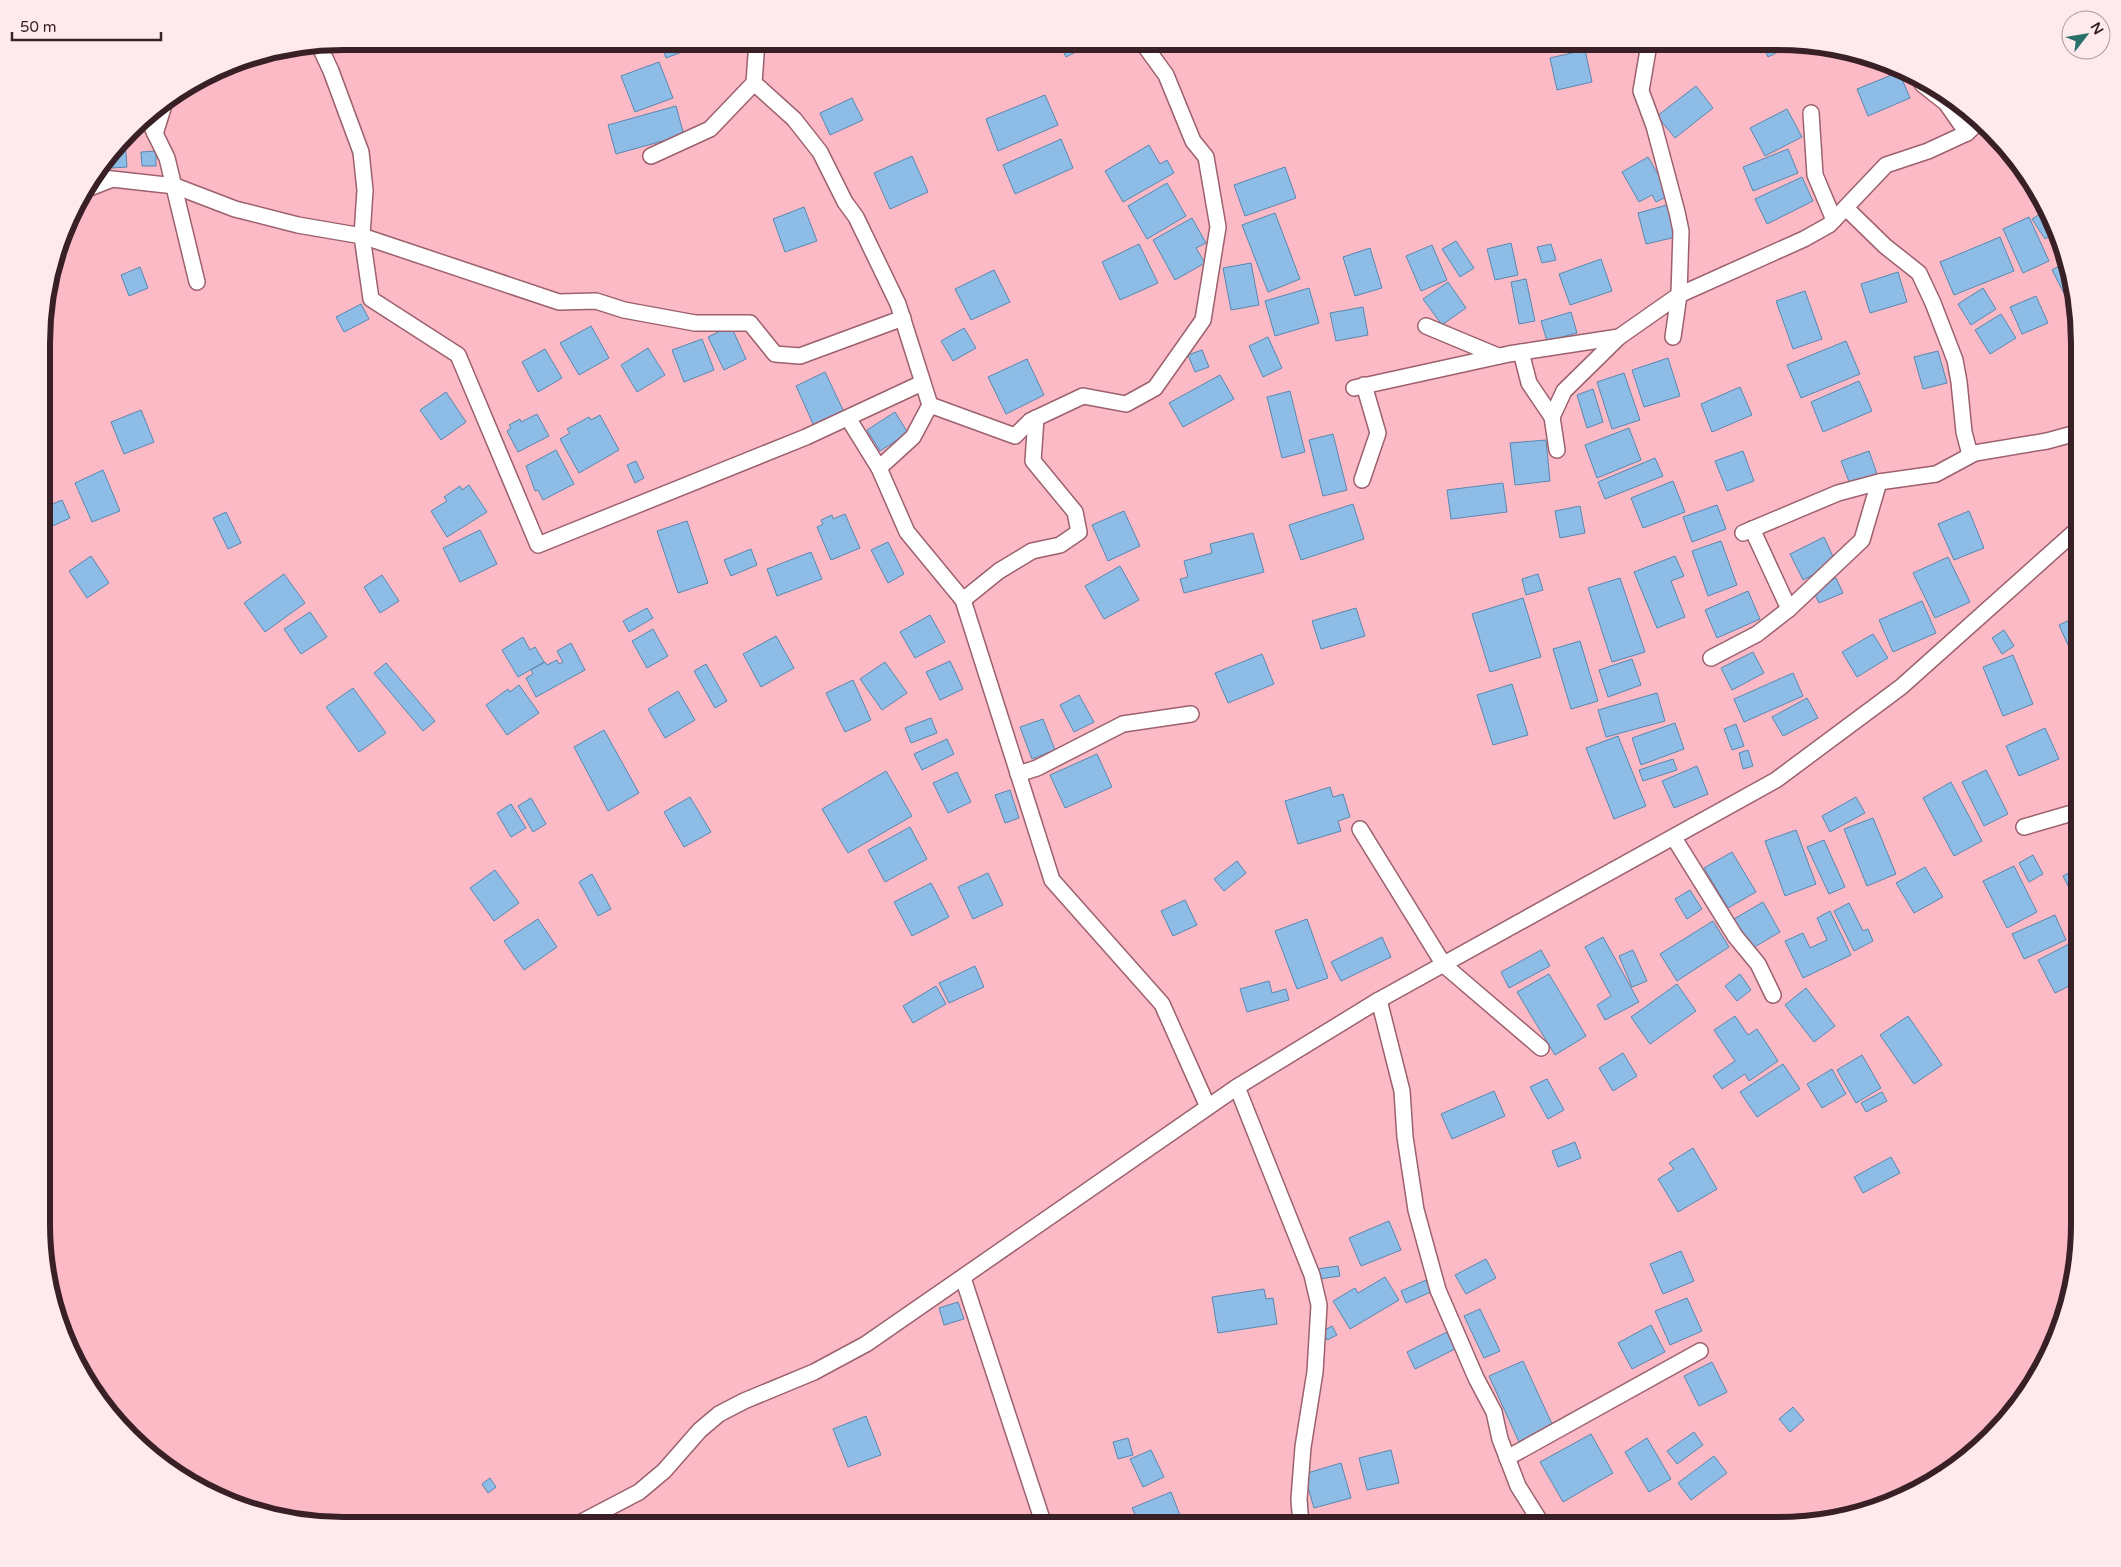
<svg xmlns="http://www.w3.org/2000/svg" width="2121" height="1567" font-family="'Varela Round',sans-serif">
  <rect width="100%" height="100%" fill="#fcbac6"/>
  <g fill="#8dbce6" stroke="#5a87ae">
    <path d="M660 41H711L666 58Z"/>
    <path d="M827 41H855L830 49Z"/>
    <path d="M891 41 925 42 894 50Z"/>
    <path d="M1058 42H1095L1066 57Z"/>
    <path d="M1754 42H1798L1768 57 1765 51 1760 53Z"/>
    <path d="M1585 50 1592 82 1557 90 1550 58Z"/>
    <path d="M659 62 673 98 635 112 621 76Z"/>
    <path d="M1899 72 1910 98 1868 116 1857 89Z"/>
    <path d="M1696 86 1713 108 1675 138 1657 116Z"/>
    <path d="M1045 95 1058 125 998 151 986 119Z"/>
    <path d="M852 98 863 120 830 135 820 113Z"/>
    <path d="M676 106 684 135 616 154 608 125Z"/>
    <path d="M1787 109 1802 137 1765 156 1750 128Z"/>
    <path d="M1061 139 1073 168 1015 194 1003 165Z"/>
    <path d="M125 140 127 167 112 168 110 157Z"/>
    <path d="M1149 145 1160 164 1167 160 1174 173 1123 202 1105 171Z"/>
    <path d="M1788 149 1798 173 1753 191 1743 167Z"/>
    <path d="M156 151V166H142L141 152Z"/>
    <path d="M912 156 928 192 890 209 874 173Z"/>
    <path d="M1648 157 1670 195 1656 202 1652 195 1639 202 1622 172Z"/>
    <path d="M1285 167 1296 198 1245 216 1234 185Z"/>
    <path d="M1802 177 1813 201 1767 224 1755 199Z"/>
    <path d="M1167 183 1186 216 1147 239 1128 206Z"/>
    <path d="M1667 205 1676 237 1646 244 1638 213Z"/>
    <path d="M804 207 817 241 785 252 773 219Z"/>
    <path d="M2048 209 2057 232 2045 239 2032 219Z"/>
    <path d="M1275 213 1300 279 1268 292 1242 225Z"/>
    <path d="M2029 217 2049 261 2023 273 2003 229Z"/>
    <path d="M1192 218 1206 243 1196 248 1205 263 1175 280 1153 240Z"/>
    <path d="M2000 237 2014 271 1954 295 1940 262Z"/>
    <path d="M1456 241 1474 268 1460 277 1442 249Z"/>
    <path d="M1511 243 1518 275 1495 280 1487 249Z"/>
    <path d="M1139 244 1158 283 1120 300 1102 262Z"/>
    <path d="M1551 244 1556 260 1542 263 1537 247Z"/>
    <path d="M1432 245 1447 280 1421 291 1406 256Z"/>
    <path d="M1370 248 1382 288 1355 296 1343 257Z"/>
    <path d="M1601 259 1612 291 1570 305 1559 274Z"/>
    <path d="M2068 261 2074 302 2070 305 2052 270Z"/>
    <path d="M1251 263 1259 305 1231 310 1223 268Z"/>
    <path d="M140 267 148 288 129 296 121 275Z"/>
    <path d="M994 270 1010 302 971 320 955 289Z"/>
    <path d="M1898 272 1907 302 1870 313 1861 284Z"/>
    <path d="M1526 279 1535 321 1519 324 1511 282Z"/>
    <path d="M1448 282 1466 308 1442 325 1423 299Z"/>
    <path d="M1309 288 1319 323 1275 336 1265 301Z"/>
    <path d="M1983 288 1996 309 1971 325 1958 304Z"/>
    <path d="M1805 291 1822 339 1793 349 1776 301Z"/>
    <path d="M2036 296 2048 323 2022 334 2010 307Z"/>
    <path d="M361 304 369 319 344 332 336 317Z"/>
    <path d="M1363 307 1368 335 1336 341 1330 313Z"/>
    <path d="M1571 312 1577 333 1547 341 1541 321Z"/>
    <path d="M2001 314 2016 338 1990 354 1975 330Z"/>
    <path d="M591 326 609 358 579 375 560 343Z"/>
    <path d="M731 326 746 359 724 370 708 337Z"/>
    <path d="M964 328 976 348 953 361 941 341Z"/>
    <path d="M1268 337 1282 368 1263 377 1249 346Z"/>
    <path d="M702 339 714 370 684 382 672 350Z"/>
    <path d="M1846 341 1860 374 1801 398 1787 365Z"/>
    <path d="M648 348 665 375 637 392 621 365Z"/>
    <path d="M545 349 562 378 538 392 522 362Z"/>
    <path d="M1202 350 1209 367 1195 372 1188 355Z"/>
    <path d="M1938 351 1947 383 1923 389 1914 357Z"/>
    <path d="M1668 358 1680 396 1644 407 1632 370Z"/>
    <path d="M1027 359 1044 395 1006 414 988 377Z"/>
    <path d="M825 372 844 412 814 426 796 386Z"/>
    <path d="M1624 373 1640 420 1612 429 1597 382Z"/>
    <path d="M1220 375 1234 399 1183 427 1169 403Z"/>
    <path d="M1859 381 1872 411 1823 432 1811 402Z"/>
    <path d="M1740 387 1752 415 1712 432 1701 404Z"/>
    <path d="M1593 389 1603 422 1587 428 1577 395Z"/>
    <path d="M1290 391 1305 452 1282 458 1267 397Z"/>
    <path d="M446 392 466 422 441 440 420 410Z"/>
    <path d="M141 410 154 442 124 454 111 422Z"/>
    <path d="M895 412 908 433 880 451 867 430Z"/>
    <path d="M537 414 549 436 518 452 507 431 511 428 509 425 520 419 521 422Z"/>
    <path d="M600 415 619 450 579 473 560 439 570 433 567 429 589 417 591 420Z"/>
    <path d="M1629 428 1641 460 1597 478 1585 445Z"/>
    <path d="M1333 434 1347 490 1323 496 1309 440Z"/>
    <path d="M1546 440 1550 481 1515 485 1510 443Z"/>
    <path d="M556 450 574 484 543 500 538 490 535 491 526 466Z"/>
    <path d="M1743 451 1754 481 1727 491 1715 461Z"/>
    <path d="M1869 451 1877 474 1850 484 1841 461Z"/>
    <path d="M1655 458 1663 476 1605 499 1598 482Z"/>
    <path d="M636 461 644 478 635 483 627 465Z"/>
    <path d="M103 470 120 511 92 522 75 483Z"/>
    <path d="M1673 481 1685 512 1643 528 1631 498Z"/>
    <path d="M1503 483 1507 512 1451 519 1447 490Z"/>
    <path d="M469 485 487 512 447 537 431 511 447 501 444 497 460 486 462 490Z"/>
    <path d="M62 500 70 518 46 529 43 523V508Z"/>
    <path d="M1353 504 1364 539 1301 560 1289 525Z"/>
    <path d="M1717 505 1726 529 1692 542 1683 517Z"/>
    <path d="M1580 506 1585 533 1560 538 1555 511Z"/>
    <path d="M1124 511 1140 546 1108 561 1092 525Z"/>
    <path d="M1969 511 1984 548 1954 560 1938 524Z"/>
    <path d="M226 512 241 543 228 549 213 518Z"/>
    <path d="M845 514 860 548 831 560 817 527 823 524 821 520 832 515 833 519Z"/>
    <path d="M687 521 708 583 678 593 657 531Z"/>
    <path d="M480 530 497 564 460 582 443 548Z"/>
    <path d="M1253 533 1264 572 1184 593 1180 579 1188 577 1184 561 1212 553 1210 544Z"/>
    <path d="M1824 537 1836 563 1803 580 1790 554Z"/>
    <path d="M1721 541 1737 585 1708 596 1692 551Z"/>
    <path d="M888 542 904 574 888 583 871 550Z"/>
    <path d="M751 549 757 565 731 576 724 560Z"/>
    <path d="M811 552 822 579 777 596 767 569Z"/>
    <path d="M91 556 109 583 87 598 69 571Z"/>
    <path d="M1675 556 1684 576 1671 581 1685 617 1657 628 1634 572Z"/>
    <path d="M1948 557 1970 602 1935 618 1913 573Z"/>
    <path d="M1120 566 1139 600 1104 619 1085 586Z"/>
    <path d="M284 574 305 603 265 632 244 603Z"/>
    <path d="M1538 574 1543 590 1526 595 1522 579Z"/>
    <path d="M382 575 399 601 380 613 364 587Z"/>
    <path d="M1620 578 1645 652 1612 662 1588 588Z"/>
    <path d="M1836 578 1843 593 1819 603 1812 589Z"/>
    <path d="M1748 591 1760 619 1717 638 1705 610Z"/>
    <path d="M1523 598 1541 657 1490 672 1472 614Z"/>
    <path d="M1922 601 1936 633 1893 652 1879 620Z"/>
    <path d="M647 608 653 618 629 632 623 621Z"/>
    <path d="M1356 608 1365 636 1321 649 1312 621Z"/>
    <path d="M310 612 327 637 301 654 284 629Z"/>
    <path d="M930 615 945 642 915 658 900 632Z"/>
    <path d="M2080 615V640L2068 645 2059 625Z"/>
    <path d="M653 629 668 656 647 668 632 641Z"/>
    <path d="M2004 630 2014 646 2002 654 1992 638Z"/>
    <path d="M1873 634 1888 658 1857 677 1842 652Z"/>
    <path d="M776 636 794 668 761 687 743 654Z"/>
    <path d="M523 637 530 650 535 647 544 662 518 677 502 650Z"/>
    <path d="M1580 641 1598 701 1571 709 1553 649Z"/>
    <path d="M571 643 585 670 536 697 526 678 533 674 531 670 545 662 547 665 557 660 559 664 563 662 557 651Z"/>
    <path d="M1753 652 1764 673 1732 690 1721 668Z"/>
    <path d="M1262 654 1274 684 1228 703 1215 673Z"/>
    <path d="M2013 655 2033 704 2003 716 1983 667Z"/>
    <path d="M1632 659 1641 685 1608 697 1599 670Z"/>
    <path d="M950 661 963 689 940 700 926 672Z"/>
    <path d="M885 662 907 693 882 710 860 679Z"/>
    <path d="M386 663 435 721 423 731 374 673Z"/>
    <path d="M706 664 727 701 715 708 694 671Z"/>
    <path d="M1793 673 1803 696 1744 722 1734 699Z"/>
    <path d="M853 680 871 720 845 732 826 693Z"/>
    <path d="M1512 684 1528 735 1493 745 1477 695Z"/>
    <path d="M519 685 539 713 507 735 486 705 508 689 510 692Z"/>
    <path d="M353 688 386 733 359 752 326 707Z"/>
    <path d="M678 691 695 720 665 738 648 709Z"/>
    <path d="M1657 693 1665 721 1606 737 1598 710Z"/>
    <path d="M1079 695 1094 722 1074 732 1060 705Z"/>
    <path d="M1807 698 1818 718 1783 736 1772 717Z"/>
    <path d="M931 718 937 733 911 743 905 728Z"/>
    <path d="M1043 719 1055 750 1032 759 1020 727Z"/>
    <path d="M1675 723 1684 749 1641 765 1632 738Z"/>
    <path d="M1736 724 1744 746 1732 750 1724 729Z"/>
    <path d="M2045 728 2059 759 2019 776 2006 746Z"/>
    <path d="M604 730 639 793 608 811 574 747Z"/>
    <path d="M1618 736 1646 806 1614 819 1586 748Z"/>
    <path d="M947 739 954 754 922 770 914 754Z"/>
    <path d="M1748 750 1753 766 1743 769 1739 753Z"/>
    <path d="M1097 754 1112 787 1065 808 1050 775Z"/>
    <path d="M1673 759 1677 770 1643 781 1639 770Z"/>
    <path d="M1697 766 1708 794 1674 808 1662 781Z"/>
    <path d="M1986 770 2008 814 1984 826 1962 782Z"/>
    <path d="M886 771 912 816 848 853 822 809Z"/>
    <path d="M957 772 971 802 948 813 933 783Z"/>
    <path d="M1951 782 1982 841 1954 856 1923 798Z"/>
    <path d="M1330 787 1333 797 1343 794 1350 817 1338 821 1341 831 1298 844 1285 801Z"/>
    <path d="M1010 790 1019 818 1005 823 995 795Z"/>
    <path d="M690 797 711 832 684 847 664 812Z"/>
    <path d="M1856 797 1865 813 1830 832 1822 816Z"/>
    <path d="M531 798 546 824 533 832 518 806Z"/>
    <path d="M511 804 526 828 511 837 497 813Z"/>
    <path d="M1873 818 1896 874 1867 886 1844 829Z"/>
    <path d="M910 827 927 859 885 882 868 850Z"/>
    <path d="M1796 830 1816 884 1785 896 1765 841Z"/>
    <path d="M1824 840 1845 887 1829 894 1807 847Z"/>
    <path d="M1732 852 1756 892 1728 908 1704 868Z"/>
    <path d="M2033 855 2043 874 2029 882 2019 863Z"/>
    <path d="M1237 861 1246 873 1224 891 1214 879Z"/>
    <path d="M2014 866 2037 912 2007 928 1983 881Z"/>
    <path d="M1925 867 1943 897 1914 913 1896 883Z"/>
    <path d="M2079 868V908L2063 876Z"/>
    <path d="M495 870 519 903 494 921 470 888Z"/>
    <path d="M988 873 1003 905 973 919 958 887Z"/>
    <path d="M592 874 611 909 598 916 579 882Z"/>
    <path d="M931 883 949 917 912 936 894 902Z"/>
    <path d="M1690 890 1702 909 1687 919 1675 899Z"/>
    <path d="M1185 900 1197 925 1173 936 1161 911Z"/>
    <path d="M1763 902 1780 932 1751 949 1734 919Z"/>
    <path d="M1849 903 1863 931 1868 929 1873 941 1854 951 1834 911Z"/>
    <path d="M1830 911 1851 955 1803 978 1785 941 1803 933 1810 948 1827 940 1817 918Z"/>
    <path d="M2055 915 2066 940 2024 959 2012 934Z"/>
    <path d="M538 919 557 947 524 970 504 941Z"/>
    <path d="M1307 919 1328 978 1297 989 1275 931Z"/>
    <path d="M1713 921 1729 947 1677 981 1660 954Z"/>
    <path d="M1382 937 1391 957 1341 981 1331 962Z"/>
    <path d="M1603 937 1639 1002 1605 1020 1597 1005 1611 996 1585 947Z"/>
    <path d="M2071 943 2079 960V981L2055 993 2038 960Z"/>
    <path d="M1541 950 1550 966 1509 988 1501 972Z"/>
    <path d="M1633 950 1647 981 1632 987 1619 956Z"/>
    <path d="M975 966 984 987 949 1003 939 983Z"/>
    <path d="M1549 974 1586 1036 1555 1055 1517 992Z"/>
    <path d="M1740 974 1751 990 1737 1001 1725 986Z"/>
    <path d="M1269 981 1272 993 1286 989 1289 1000 1247 1012 1240 989Z"/>
    <path d="M1677 984 1696 1011 1650 1044 1631 1017Z"/>
    <path d="M936 986 946 1004 913 1023 903 1006Z"/>
    <path d="M1806 988 1835 1026 1814 1042 1785 1005Z"/>
    <path d="M1735 1016 1748 1035 1757 1029 1778 1061 1749 1081 1745 1074 1722 1089 1713 1076 1735 1061 1714 1030Z"/>
    <path d="M1908 1016 1942 1065 1914 1084 1880 1035Z"/>
    <path d="M1623 1053 1637 1076 1613 1091 1599 1068Z"/>
    <path d="M1862 1055 1881 1088 1856 1103 1837 1070Z"/>
    <path d="M1783 1064 1800 1089 1757 1117 1740 1092Z"/>
    <path d="M1832 1069 1846 1094 1822 1108 1807 1084Z"/>
    <path d="M1547 1079 1564 1110 1548 1119 1530 1087Z"/>
    <path d="M1494 1091 1505 1116 1452 1139 1441 1114Z"/>
    <path d="M1882 1092 1887 1101 1866 1112 1861 1103Z"/>
    <path d="M1575 1142 1581 1158 1558 1167 1552 1151Z"/>
    <path d="M1693 1148 1717 1189 1678 1212 1658 1179 1674 1169 1669 1163Z"/>
    <path d="M1891 1157 1900 1173 1863 1193 1854 1177Z"/>
    <path d="M1389 1221 1401 1250 1361 1266 1349 1238Z"/>
    <path d="M1681 1251 1694 1281 1663 1294 1650 1264Z"/>
    <path d="M1486 1259 1496 1278 1466 1294 1455 1275Z"/>
    <path d="M1338 1266 1340 1276 1319 1279 1317 1269Z"/>
    <path d="M1385 1277 1399 1300 1350 1329 1333 1301 1355 1288 1358 1293Z"/>
    <path d="M1426 1280 1431 1292 1406 1303 1401 1291Z"/>
    <path d="M1264 1289 1266 1299 1273 1298 1277 1324 1218 1333 1212 1297Z"/>
    <path d="M1687 1298 1702 1331 1670 1345 1655 1311Z"/>
    <path d="M958 1302 964 1319 944 1325 939 1308Z"/>
    <path d="M1480 1309 1500 1351 1484 1358 1464 1316Z"/>
    <path d="M1651 1325 1665 1352 1632 1369 1618 1343Z"/>
    <path d="M1332 1326 1337 1335 1327 1340 1323 1331Z"/>
    <path d="M1447 1332 1455 1349 1415 1369 1407 1352Z"/>
    <path d="M1523 1361 1553 1426 1519 1442 1489 1376Z"/>
    <path d="M1712 1362 1727 1392 1699 1406 1684 1376Z"/>
    <path d="M1793 1407 1804 1420 1790 1432 1779 1419Z"/>
    <path d="M866 1416 881 1455 848 1467 833 1429Z"/>
    <path d="M1694 1432 1703 1445 1677 1464 1667 1451Z"/>
    <path d="M1591 1434 1613 1473 1563 1502 1540 1462Z"/>
    <path d="M1128 1438 1133 1455 1118 1459 1113 1442Z"/>
    <path d="M1647 1438 1671 1479 1649 1492 1625 1452Z"/>
    <path d="M1151 1450 1164 1477 1143 1487 1130 1459Z"/>
    <path d="M1391 1450 1399 1483 1367 1490 1359 1458Z"/>
    <path d="M1714 1456 1727 1473 1691 1500 1678 1483Z"/>
    <path d="M1341 1463 1351 1498 1314 1508 1304 1474Z"/>
    <path d="M490 1478 496 1487 488 1493 482 1484Z"/>
    <path d="M1171 1492 1183 1523 1176 1525H1140L1132 1508Z"/>
  </g>
  <g fill="none" stroke-linecap="round" stroke-linejoin="round">
    <g stroke="#9c616d" stroke-width="18">
      <g id="street">
        <path d="M757 41 754 83 794 119 820 152 845 202 856 217 898 304 930 405 1015 436 1030 421 1083 396 1126 404 1155 388 1203 320 1218 227 1206 157 1193 141 1166 75 1142 42"/>
        <path d="M1645 42 1648 50 1641 91 1654 126 1677 212 1681 231 1679 295 1673 337"/>
        <path d="M319 45 331 71 361 152 365 190 362 236 371 299 458 355 538 545 806 437 922 383"/>
        <path d="M1922 84 1946 103 1967 133"/>
        <path d="M1811 113 1815 175 1834 220"/>
        <path d="M146 115 167 158 197 282"/>
        <path d="M155 134 164 105"/>
        <path d="M651 156 710 129 754 83"/>
        <path d="M94 177 175 186 235 209 298 225 362 236 559 302 596 301 624 310 695 323H750L775 354 800 356 903 318"/>
        <path d="M84 190 110 180"/>
        <path d="M1846 208 1885 246 1919 273 1933 303 1955 360 1959 382 1964 432 1969 451 1975 453"/>
        <path d="M1426 326 1498 356"/>
        <path d="M1521 352 1529 383 1552 417"/>
        <path d="M1354 388 1509 354 1619 337 1679 295 1804 239 1829 225 1886 165 1928 151 1967 133 1980 121"/>
        <path d="M848 418 879 468 907 532 963 600 999 571 1032 551 1060 545 1079 532 1075 512 1033 461 1036 418"/>
        <path d="M1557 450 1552 417 1564 391 1619 337"/>
        <path d="M879 468 913 437 930 405"/>
        <path d="M1362 480 1378 433 1364 385"/>
        <path d="M1752 529 1789 609"/>
        <path d="M1743 533 1838 493 1879 482 1936 474 1975 453 2047 441 2080 432"/>
        <path d="M963 600 1052 880 1162 1004 1208 1107"/>
        <path d="M1711 658 1757 634 1789 609 1862 540 1879 482"/>
        <path d="M1018 774 1037 768 1123 724 1191 714"/>
        <path d="M2024 827 2079 811"/>
        <path d="M1360 829 1444 965 1541 1048"/>
        <path d="M1674 838 1735 936 1758 964 1773 995"/>
        <path d="M1379 1000 1402 1091 1405 1137 1416 1210 1438 1290 1476 1378 1494 1412 1500 1439 1518 1486 1543 1526"/>
        <path d="M1237 1087 1312 1275 1319 1305 1315 1372 1303 1447 1299 1499 1301 1526"/>
        <path d="M963 1278 1044 1525"/>
        <path d="M1507 1458 1700 1351"/>
        <path d="M576 1525 639 1492 664 1471 700 1430 719 1414 744 1401 814 1372 866 1344 1237 1087 1379 1000 1776 780 1901 687 2080 527"/>
      </g>
    </g>
    <use href="#street" stroke="#fff" stroke-width="15"/>
  </g>
  <path d="M0 0H2121V1567H0ZM343 50H1778A293 293 0 0 1 2071 343V1224A293 293 0 0 1 1778 1517H343A293 293 0 0 1 50 1224V343A293 293 0 0 1 343 50Z" fill="#fee9ec" fill-rule="evenodd"/>
  <path fill="none" stroke="#392026" stroke-width="6" d="M343 50H1778A293 293 0 0 1 2071 343V1224A293 293 0 0 1 1778 1517H343A293 293 0 0 1 50 1224V343A293 293 0 0 1 343 50Z"/>
  <g transform="translate(2086 35) rotate(59)"><circle r="24" fill="#fee9ec" stroke="#af999d"/>
  <path d="M0-4L9 19L0 12L-9 19Z" fill="#287069"/>
  <text y="-8" font-size="14" font-weight="bold" text-anchor="middle" fill="#392026">N</text>
  </g>
  <path d="M12 32v8h149v-8" fill="none" stroke="#392026" stroke-width="2.5"/>
  <text x="20" y="32" font-size="15" fill="#392026" stroke="#fee9ec" stroke-width="4" paint-order="stroke">50 m</text>
</svg>
